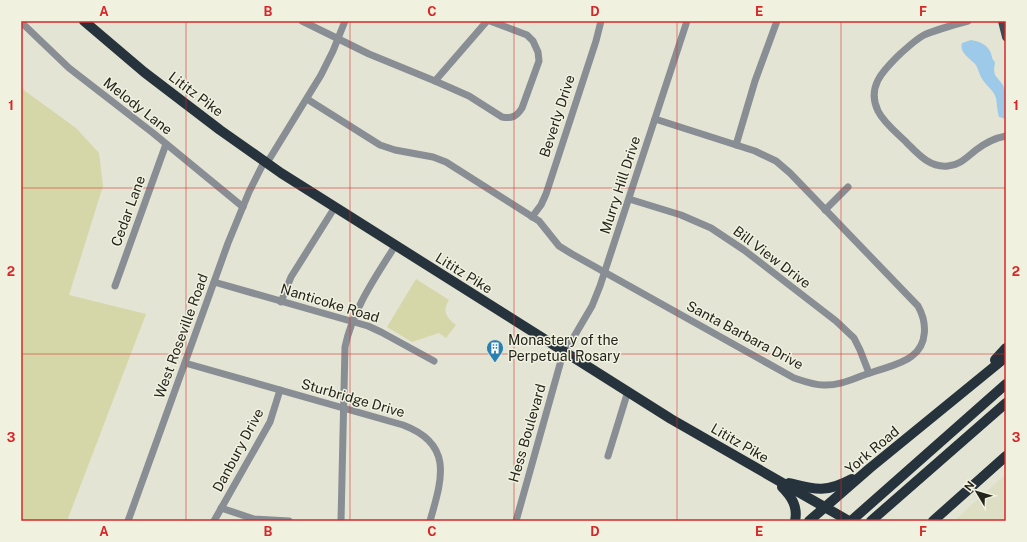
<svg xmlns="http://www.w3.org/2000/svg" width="1027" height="542" font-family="'Public Sans',sans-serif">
  <rect width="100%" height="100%" fill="#e3e4d3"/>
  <path fill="#dddec4" d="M1006 474V521H954Z"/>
  <g fill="#d6d7a9">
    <path d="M21 86 25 91 76 128 99 153 103 186 69 295 146 314 67 521H21Z"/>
    <path d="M416 279 449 300C442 310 446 318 456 325L446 338 439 333 412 342 387 327Z"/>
  </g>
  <path fill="#9ccae8" d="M971 40C980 42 987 44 991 53 992 57 992 59 995 62L994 70 995 75 1003 85 1006 95V119L999 117C997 110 997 104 996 98 993 89 985 85 981 77 979 73 978 69 976 65 970 58 959 53 962 43Z"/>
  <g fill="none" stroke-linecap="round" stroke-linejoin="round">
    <g stroke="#888e93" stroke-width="7">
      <path d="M302 21 369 54 435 81"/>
      <path d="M487 21 435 81 469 96 502 117C512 119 517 116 522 108L539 61 538 52 533 41 527 35 490 21"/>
      <path d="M968 21C953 25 938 29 924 35 915 40 908 47 900 54 884 70 866 86 878 111 884 123 897 133 907 143 918 154 930 168 948 166 960 165 967 157 976 150 985 143 995 138 1006 136"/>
      <path d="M21 22 69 68 153 133 243 207"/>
      <path d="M307 99 380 145 395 150 433 157 446 162 539 221 559 246 572 254 794 378C803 381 813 385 823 385 840 386 854 378 870 373 883 368 901 365 912 356 928 344 927 322 918 306L790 173 776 161 755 151 655 119"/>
      <path d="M736 145 755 81 777 21"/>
      <path d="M629 199 681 215 711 228 744 250 836 321 854 338 860 350 869 373"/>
      <path d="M825 210 848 187"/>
      <path d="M532 217 541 205 546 194 596 41 601 21"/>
      <path d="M214 282 368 326 381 332 434 361"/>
      <path d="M115 286 166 144"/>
      <path d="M281 302 291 277 335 207"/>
      <path d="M185 363 403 425C454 444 442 479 430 521"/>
      <path d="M608 456 628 391"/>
      <path d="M221 508 254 519 289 521"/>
      <path d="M128 521 228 243 249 192 262 166 270 158 321 75 333 51 345 21"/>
      <path d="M214 521 270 422 280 390"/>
      <path d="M341 521 345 347C353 309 375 278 395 246"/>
      <path d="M516 521 562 357 592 306 600 286 687 21"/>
    </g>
    <path stroke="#3f4b52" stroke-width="8" d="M1002 21 1006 37"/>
    <g stroke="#26333c" stroke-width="10">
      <path d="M84 21 144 72 220 130 281 173 671 419 849 521"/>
      <path d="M995 360 1006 348"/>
      <path d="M789 483C816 490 826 493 852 479"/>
      <path d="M782 487C792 497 798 507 795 521"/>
      <path d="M809 521 870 468 1006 357"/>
      <path d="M851 521 1006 384"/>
      <path d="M871 521 1006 403"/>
      <path d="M933 521 1006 456"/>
    </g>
  </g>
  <path fill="none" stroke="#d62828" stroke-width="1" stroke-opacity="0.55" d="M186 21V521M350 21V521M514 21V521M677 21V521M841 21V521M21 188H1006M21 354H1006"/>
  <defs>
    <g id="building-pin" transform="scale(0.9)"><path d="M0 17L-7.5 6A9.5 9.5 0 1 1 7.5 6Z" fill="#2a80af" stroke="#f1f1e0"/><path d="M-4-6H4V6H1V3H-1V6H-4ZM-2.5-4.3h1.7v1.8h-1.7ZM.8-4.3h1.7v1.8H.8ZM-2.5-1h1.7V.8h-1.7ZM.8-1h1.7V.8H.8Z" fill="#fff"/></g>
  </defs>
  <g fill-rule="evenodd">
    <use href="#building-pin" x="495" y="348"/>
  </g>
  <g text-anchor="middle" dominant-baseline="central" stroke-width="3" stroke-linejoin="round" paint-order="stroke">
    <g font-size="14" fill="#24241d" stroke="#f1f1e0">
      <text transform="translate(196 94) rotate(37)">Lititz Pike</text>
      <text transform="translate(138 106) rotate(38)">Melody Lane</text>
      <text transform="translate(557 116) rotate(-72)">Beverly Drive</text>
      <text transform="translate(620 185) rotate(-72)">Murry Hill Drive</text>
      <text transform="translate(128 211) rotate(-70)">Cedar Lane</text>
      <text transform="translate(772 257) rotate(37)">Bill View Drive</text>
      <text transform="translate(464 273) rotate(32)">Lititz Pike</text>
      <text transform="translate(330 303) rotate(17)">Nanticoke Road</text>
      <text transform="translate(745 335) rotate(28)">Santa Barbara Drive</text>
      <text transform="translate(181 336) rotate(-70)">West Roseville Road</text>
      <text transform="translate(353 398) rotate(16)">Sturbridge Drive</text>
      <text transform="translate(527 433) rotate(-74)">Hess Boulevard</text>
      <text transform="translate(740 443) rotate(30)">Lititz Pike</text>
      <text transform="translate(238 450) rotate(-62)">Danbury Drive</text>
      <text transform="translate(872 450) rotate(-40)">York Road</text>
    </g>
    <g font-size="14" fill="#24241d" stroke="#f1f1e0" text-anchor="start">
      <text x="508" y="340">Monastery of the<tspan x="508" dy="16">Perpetual Rosary</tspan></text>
    </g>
  </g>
  <rect width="1027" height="542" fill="none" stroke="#f1f1e0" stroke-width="44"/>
  <g transform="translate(977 492) rotate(308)" stroke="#f1f1e0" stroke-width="3" paint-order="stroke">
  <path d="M0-3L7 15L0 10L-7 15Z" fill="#24241d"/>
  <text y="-6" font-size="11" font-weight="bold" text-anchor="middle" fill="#24241d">N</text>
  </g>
  <rect x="22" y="22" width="983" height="498" fill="none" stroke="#d62828" stroke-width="1.5"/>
  <g font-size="13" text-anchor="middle" font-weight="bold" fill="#d62828">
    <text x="104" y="16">A</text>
    <text x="268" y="16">B</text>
    <text x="432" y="16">C</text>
    <text x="595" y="16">D</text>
    <text x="759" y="16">E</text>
    <text x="923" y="16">F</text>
    <text x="11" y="110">1</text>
    <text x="1016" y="110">1</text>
    <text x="11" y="276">2</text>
    <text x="1016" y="276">2</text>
    <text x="11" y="442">3</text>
    <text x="1016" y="442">3</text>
    <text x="104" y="536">A</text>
    <text x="268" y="536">B</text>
    <text x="432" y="536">C</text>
    <text x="595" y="536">D</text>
    <text x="759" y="536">E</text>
    <text x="923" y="536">F</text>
  </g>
</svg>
